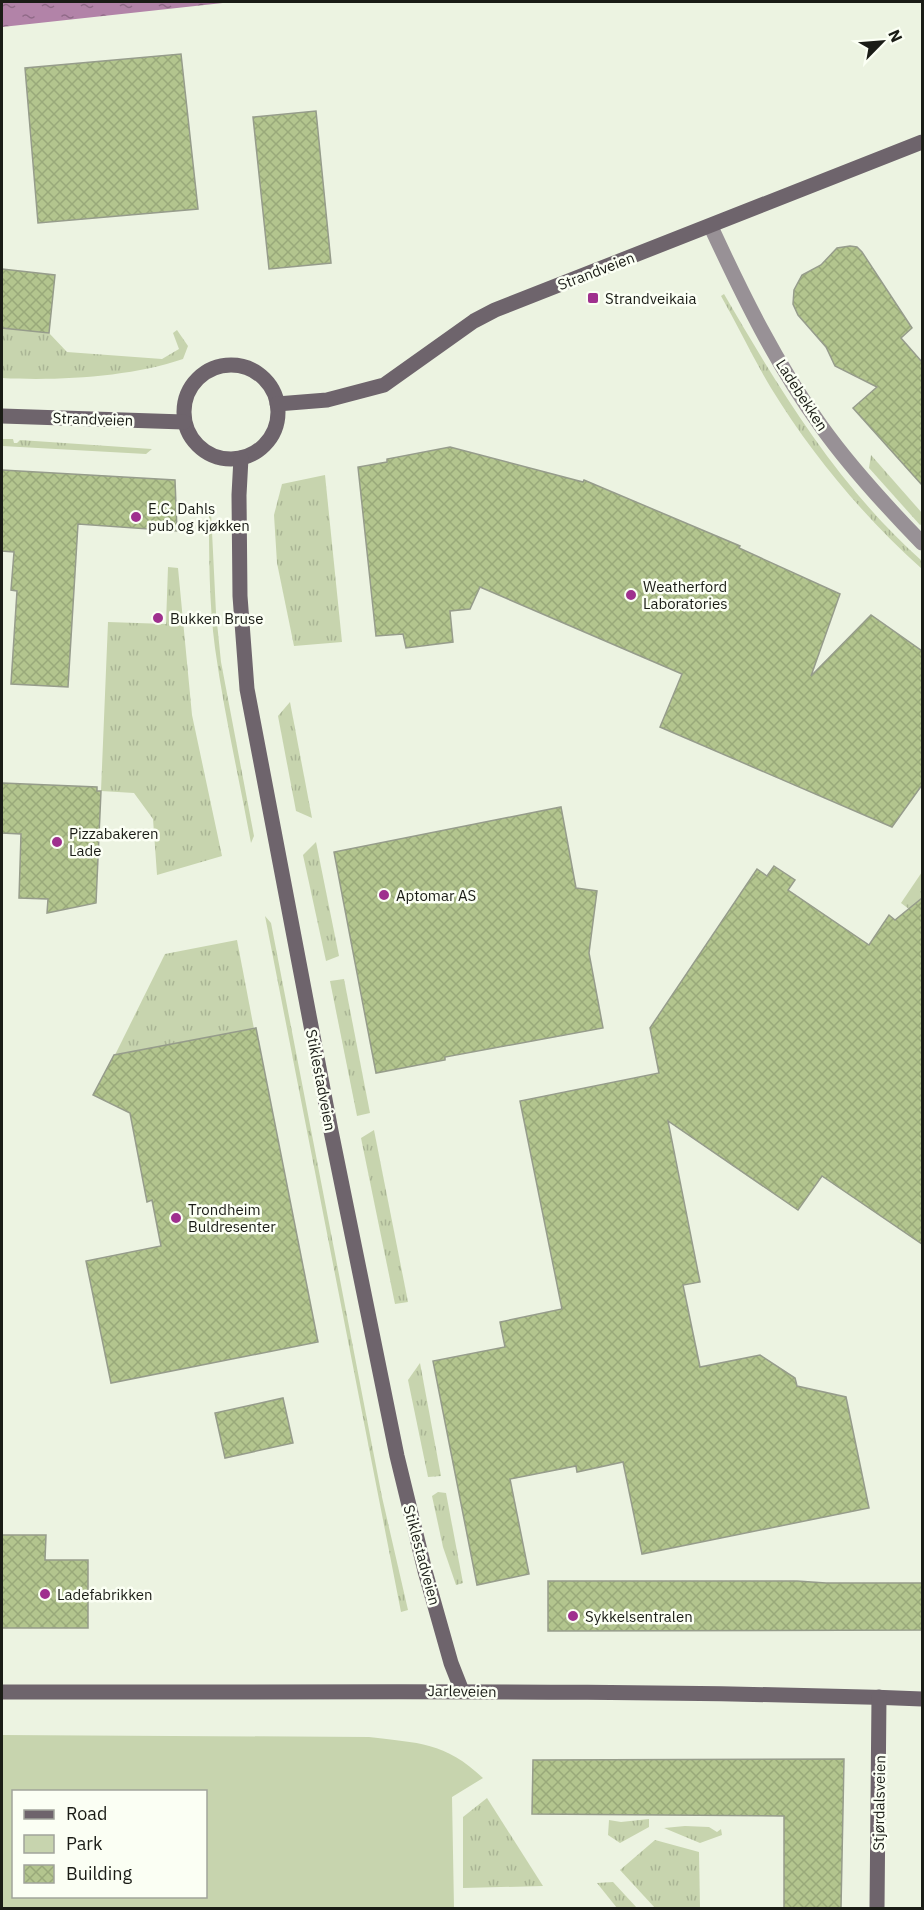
<svg xmlns="http://www.w3.org/2000/svg" width="924" height="1910" font-family="'IBM Plex Sans',sans-serif">
  <defs>
    <pattern id="grass-tufts" width="24" height="20" patternUnits="userSpaceOnUse" patternTransform="scale(1.5)"><rect width="24" height="20" fill="#c7d4ae"/><path d="M3 7l-1-3M5 7V3M7 7l1-3M15 17l-1-3M17 17v-4M19 17l1-3" fill="none" stroke="#aab595"/></pattern>
    <pattern id="water-ripples" width="26" height="14" patternUnits="userSpaceOnUse" patternTransform="scale(1.5)"><rect width="26" height="14" fill="#b283a8"/><path d="M2 4q2-2 4 0t4 0M15 11q2-2 4 0t4 0" fill="none" stroke="#906a88"/></pattern>
    <pattern id="building-cross-hatch" width="8" height="8" patternUnits="userSpaceOnUse" patternTransform="scale(1.5)"><rect width="8" height="8" fill="#b3c58e"/><path d="M0 0l8 8M0 8l8-8" fill="none" stroke="#99a97a"/></pattern>
  </defs>
  <rect width="100%" height="100%" fill="#ecf3e1"/>
  <g fill="url(#grass-tufts)">
    <path d="M724 294C781 392 837 485 922 561V569C864 517 812 455 771 388 753 358 738 326 721 296Z"/>
    <path d="M2 328 49 333 67 352 162 359 179 349 173 333 177 330 188 346 183 359C131 377 57 381 2 378Z"/>
    <path d="M2 439H13L14 443H17L20 440 152 449 146 454 2 446Z"/>
    <path d="M871 455 922 513V524L920 525 869 468Z"/>
    <path d="M325 475 342 642 294 646 277 563 274 515 282 484Z"/>
    <path d="M209 510 211 511 216 613 221 662 254 836 251 843C239 778 224 713 215 648 209 602 209 556 209 510Z"/>
    <path d="M168 567 178 568 192 715 222 856 157 875 153 819 134 793 101 791 108 622 166 624Z"/>
    <path d="M290 702 312 818 296 811 278 716Z"/>
    <path d="M316 842 339 956 326 961 303 855Z"/>
    <path d="M922 872V913L918 916 901 903Z"/>
    <path d="M265 916 271 923 382 1497 408 1610 401 1612Z"/>
    <path d="M237 940 254 1029 114 1057 165 954Z"/>
    <path d="M344 979 370 1113 357 1116 330 981Z"/>
    <path d="M374 1130 408 1302 395 1304 361 1138Z"/>
    <path d="M420 1363 441 1476 428 1477 408 1380Z"/>
    <path d="M438 1492 446 1493 463 1583 456 1585 443 1547 432 1496Z"/>
    <path d="M487 1798 543 1886 463 1888V1817Z"/>
    <path d="M649 1819V1827L620 1843 608 1835 609 1820 621 1822Z"/>
    <path d="M685 1826 709 1827 717 1832 721 1829 722 1835 700 1843 664 1828Z"/>
    <path d="M655 1840 699 1852 700 1908H655L620 1870Z"/>
    <path d="M613 1882 637 1908H617L597 1883Z"/>
  </g>
  <path fill="#c7d4ae" fill-rule="evenodd" d="M2 1735 369 1737C418 1743 445 1742 483 1778L452 1797 454 1908H2ZM14 1792H206V1896H14Z"/>
  <path fill="url(#water-ripples)" d="M2 2H232L2 27Z"/>
  <g fill="url(#building-cross-hatch)" stroke="#969c8b" stroke-width="1.5">
    <path d="M181 54 198 209 38 223 25 68Z"/>
    <path d="M316 111 331 263 269 269 253 117Z"/>
    <path d="M850 246 857 247 862 252 912 328 901 338 922 362V485L853 408 877 387 835 366 826 347 798 315 793 304 794 290 802 275 821 265 837 248Z"/>
    <path d="M2 269 55 275 49 333 2 328Z"/>
    <path d="M450 447 583 482 584 480 740 546 739 548 840 594 811 676 871 615 922 651V785L892 827 660 727 682 674 480 587 470 609 450 611 453 642 406 648 403 634 376 636 358 467 387 462V459Z"/>
    <path d="M2 470 175 480 177 531 78 524 68 687 11 684 17 591 11 590 14 552 2 551Z"/>
    <path d="M2 783 97 787V791H101L96 903 47 913 48 899 19 898 21 834 2 833Z"/>
    <path d="M561 807 576 888 597 891 589 953 603 1028 445 1057V1060L376 1073 334 852Z"/>
    <path d="M774 866 795 880 788 890 869 945 889 915 895 920 922 898V1244L822 1176 798 1210 668 1121 700 1282 683 1285 700 1367 760 1355 795 1378 797 1386 846 1397 869 1508 642 1554 623 1462 577 1472 576 1466 510 1479 529 1574 477 1585 433 1361 505 1347 500 1322 562 1309 520 1101 659 1073 650 1028 757 869 767 876Z"/>
    <path d="M256 1028 318 1342 111 1383 86 1261 161 1246 152 1200 147 1202 130 1113 93 1095 114 1055Z"/>
    <path d="M283 1398 293 1443 225 1458 215 1413Z"/>
    <path d="M2 1535H46L45 1560H88V1628H2Z"/>
    <path d="M548 1581H797L826 1583H922V1630L548 1631Z"/>
    <path d="M844 1759 841 1908H784V1816L532 1814 533 1760Z"/>
  </g>
  <g fill="none" stroke-linecap="round" stroke-linejoin="round">
    <path stroke="#989196" stroke-width="15" d="M711 227C743 296 776 364 821 426 851 468 886 506 922 543"/>
    <g stroke="#6e646c" stroke-width="15">
      <circle cx="231" cy="412" r="47"/>
      <path d="M277 404 327 400 384 385 474 321 495 310 922 142"/>
      <path d="M2 416 184 422"/>
      <path d="M241 458 239 495 240 596 247 689 331 1131 397 1456 425 1571 451 1663 462 1691"/>
      <path d="M2 1692C308 1693 616 1688 922 1699"/>
      <path d="M877 1908 879 1697"/>
    </g>
  </g>
  <g fill="#9f308e" stroke="#fbfff4" stroke-width="2">
    <rect x="587" y="292" width="12" height="12" rx="3"/>
    <circle cx="136" cy="517" r="6"/>
    <circle cx="631" cy="595" r="6"/>
    <circle cx="158" cy="618" r="6"/>
    <circle cx="57" cy="842" r="6"/>
    <circle cx="384" cy="895" r="6"/>
    <circle cx="176" cy="1218" r="6"/>
    <circle cx="45" cy="1594" r="6"/>
    <circle cx="573" cy="1616" r="6"/>
  </g>
  <g text-anchor="middle" dominant-baseline="central" stroke-width="5" stroke-linejoin="round" paint-order="stroke">
    <g font-size="15" fill="#1a1c16" stroke="#fbfff4">
      <text transform="translate(596 271) rotate(-21)">Strandveien</text>
      <text transform="translate(802 395) rotate(57)">Ladebekken</text>
      <text transform="translate(93 419) rotate(2)">Strandveien</text>
      <text transform="translate(321 1080) rotate(79)">Stiklestadveien</text>
      <text transform="translate(422 1555) rotate(75)">Stiklestadveien</text>
      <text transform="translate(462 1691) rotate(1)">Jarleveien</text>
      <text transform="translate(879 1803) rotate(-89)">Stjørdalsveien</text>
    </g>
    <g font-size="15" fill="#1a1c16" stroke="#fbfff4" text-anchor="start">
      <text x="605" y="298">Strandveikaia</text>
      <text x="148" y="508">E.C. Dahls<tspan x="148" dy="17">pub og kjøkken</tspan></text>
      <text x="643" y="586">Weatherford<tspan x="643" dy="17">Laboratories</tspan></text>
      <text x="170" y="618">Bukken Bruse</text>
      <text x="69" y="833">Pizzabakeren<tspan x="69" dy="17">Lade</tspan></text>
      <text x="396" y="895">Aptomar AS</text>
      <text x="188" y="1209">Trondheim<tspan x="188" dy="17">Buldresenter</tspan></text>
      <text x="57" y="1594">Ladefabrikken</text>
      <text x="585" y="1616">Sykkelsentralen</text>
    </g>
  </g>
  <rect width="924" height="1910" fill="none" stroke="#1a1c16" stroke-width="6"/>
  <rect x="12" y="1790" width="195" height="108" fill="#fbfff4" stroke="#a1a49b" stroke-width="1.5"/>
  <rect x="24" y="1810" width="30" height="9" fill="#6e646c" stroke="#a1a49b" stroke-width="1.5"/>
  <text x="66" y="1820" font-size="18" fill="#1a1c16">Road</text>
  <rect x="24" y="1835" width="30" height="18" fill="#c7d4ae" stroke="#a1a49b" stroke-width="1.5"/>
  <text x="66" y="1850" font-size="18" fill="#1a1c16">Park</text>
  <rect x="24" y="1865" width="30" height="18" fill="url(#building-cross-hatch)" stroke="#a1a49b" stroke-width="1.5"/>
  <text x="66" y="1880" font-size="18" fill="#1a1c16">Building</text>
  <g transform="translate(882 42) rotate(65)" stroke="#fbfff4" stroke-width="4.5" paint-order="stroke">
  <path d="M0-4.5L10 22L0 15L-10 22Z" fill="#1a1c16"/>
  <text y="-9" font-size="16" font-weight="bold" text-anchor="middle" fill="#1a1c16">N</text>
  </g>
</svg>
